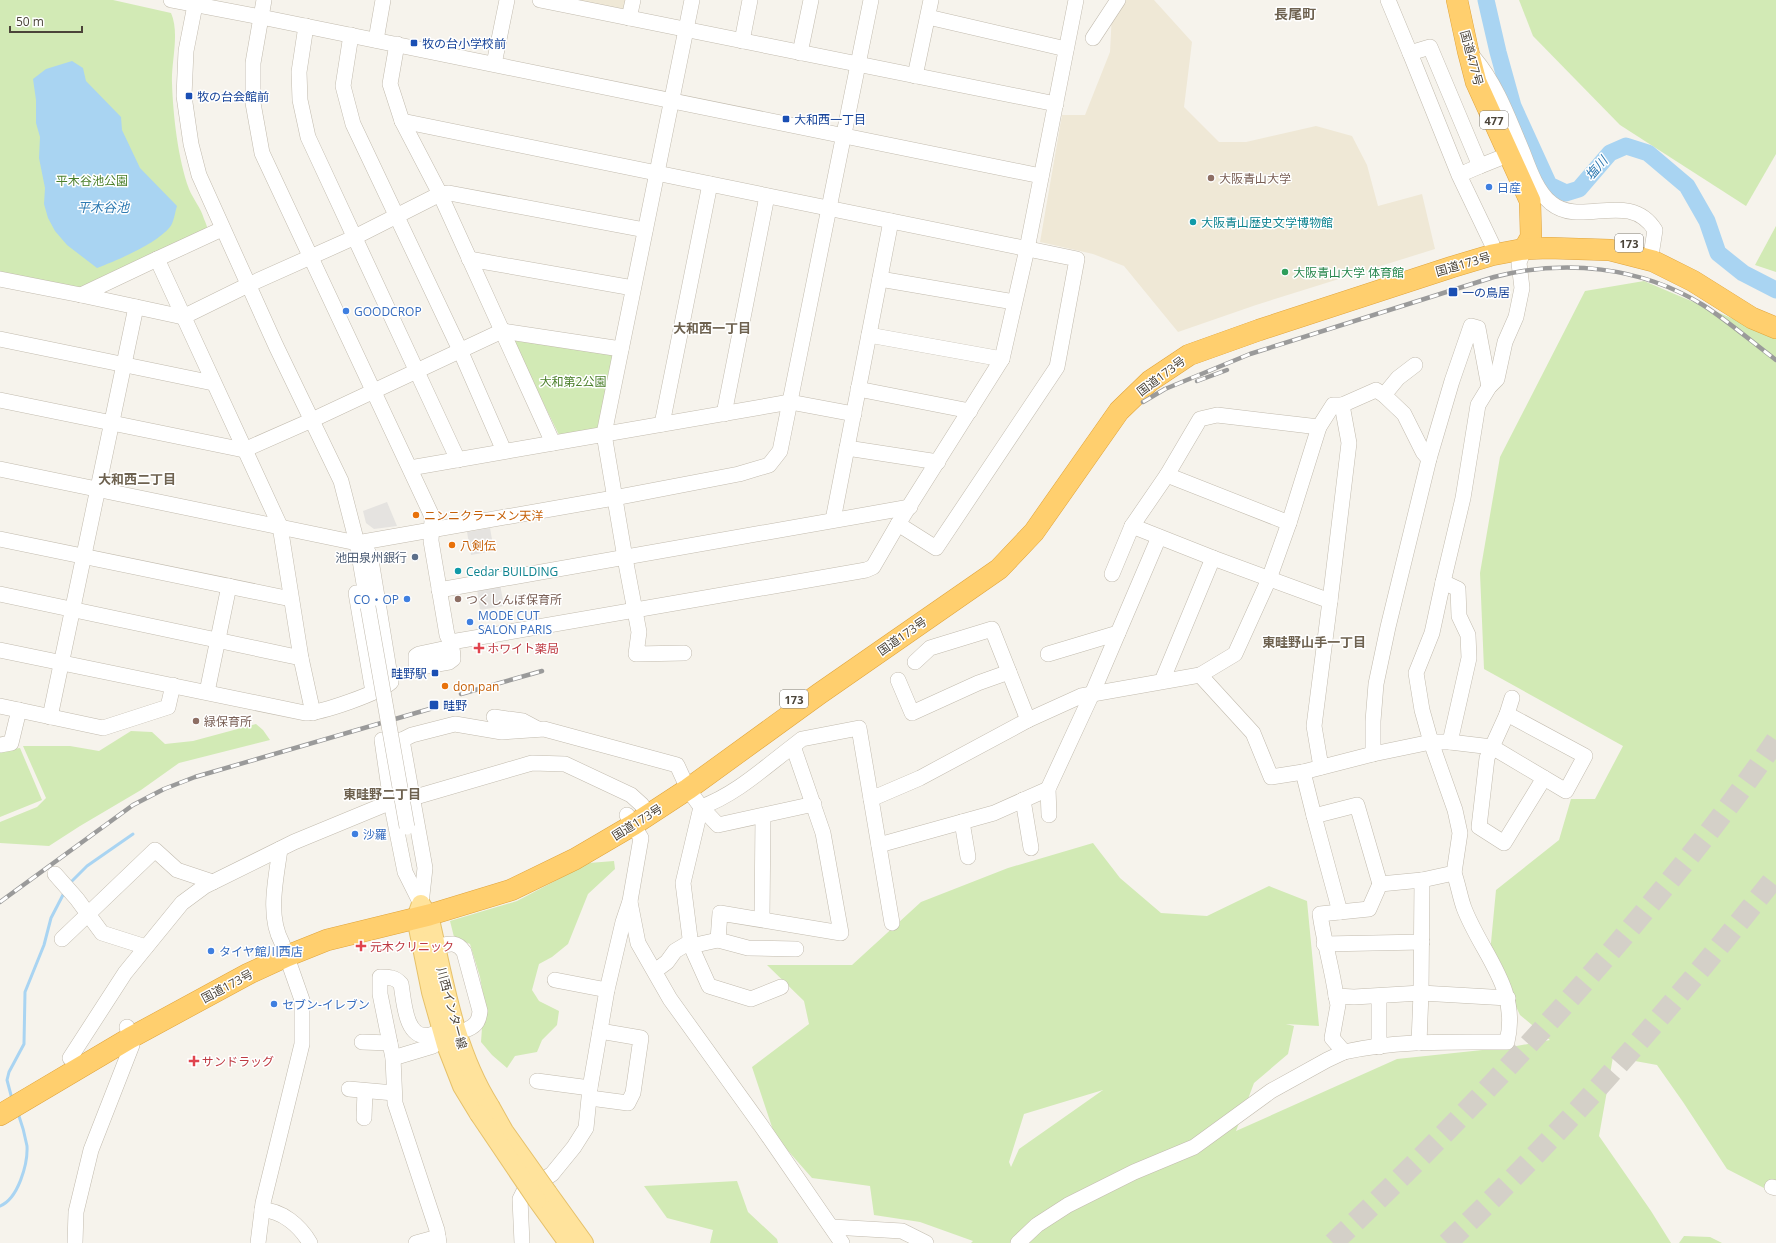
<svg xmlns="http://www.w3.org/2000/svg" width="1776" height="1243" font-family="'Open Sans','Noto Sans JP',sans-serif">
  <rect width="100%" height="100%" fill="#f6f3ec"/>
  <g fill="#efe8d6">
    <path d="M574 0H625L624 9Z"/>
    <path d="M1121 0H1154L1192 42 1184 107 1219 142H1246L1316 126 1352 136 1367 165 1378 206 1422 194 1435 249 1256 305 1178 332 1124 266 1093 254 1040 242 1062 115H1085L1110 52 1112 13Z"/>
  </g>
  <g fill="#d2eab5" fill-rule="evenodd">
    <path d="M0 0H113L171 13C180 33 171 62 172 83 173 115 178 159 189 189 193 199 201 208 204 219 206 223 207 227 208 230L81 290 0 274Z"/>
    <path d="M1519 0H1776V154L1746 206 1620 125 1533 36Z"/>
    <path d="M1776 226V272L1755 265Z"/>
    <path d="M1644 281 1776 337V1189L1764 1188 1727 1169 1683 1102 1657 1065 1613 1057 1599 1136 1651 1211 1671 1243H971L973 1241 920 1222 874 1215 870 1186 812 1178 775 1136 752 1067 809 1024 804 1001 767 965H852L921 902 1008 868 1093 843 1120 878 1161 913 1207 916 1269 886 1307 901 1319 1026 1286 1024 1294 1026 1288 1054 1254 1083 1236 1131 1397 1059 1511 1047 1550 1040 1520 1015 1490 953 1496 890 1559 840 1571 799H1595L1623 746 1484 669 1480 573 1500 457 1585 291ZM1103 1090 1019 1149 1011 1167 1009 1162 1024 1114Z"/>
    <path d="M511 337 611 352 614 357 600 428 559 435Z"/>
    <path d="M256 724 263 730 270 740 179 763 141 790 80 826 49 846 0 843V822L37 807 46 798 23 746H70L99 751 131 731 152 732 165 744 193 741Z"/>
    <path d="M20 748 42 800 0 817V751Z"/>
    <path d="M614 861 615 869 588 894 568 944 552 957 539 964 532 990 539 1001 559 1011 557 1025 542 1040 537 1052 515 1056 507 1068 492 1055 481 1042 484 1000 480 977 470 944 454 937 450 921 517 901 589 863Z"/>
    <path d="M737 1181 748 1212 777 1239 778 1243H710L713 1230 667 1218 644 1186Z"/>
    <path d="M1684 1236 1710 1237 1722 1243H1679Z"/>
  </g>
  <g fill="#e5e3e0">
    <path d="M387 502 397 526 374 529 366 523 363 511Z"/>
    <path d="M490 528 494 551 471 555 467 532Z"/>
    <path d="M500 584 504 606 480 610 477 589Z"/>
  </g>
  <path fill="#a9d4f2" d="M72 61 83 68 86 81 121 117 122 130 140 168 177 206C175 212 174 222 170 227 156 244 118 260 97 268L67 245 55 231 48 218 44 204 45 188 39 158 40 137 36 123V100L33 79 46 69Z"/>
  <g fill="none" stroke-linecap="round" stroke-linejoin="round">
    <g stroke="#a9d4f2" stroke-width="3">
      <path d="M70 883 87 866 133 834"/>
      <path d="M12 1099 7 1080 9 1072 24 1044 25 992 44 945 51 918 65 891"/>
      <path d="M0 1206C18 1199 28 1164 27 1146 25 1135 22 1124 18 1113"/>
    </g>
    <path stroke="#a9d4f2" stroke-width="17" d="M1486 0 1498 52 1513 106 1549 185 1566 193 1579 189 1610 153 1626 146 1648 153 1687 186 1707 221 1718 253 1743 273 1776 290"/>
    <g stroke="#d4d0c8" stroke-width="21" stroke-dasharray="21 10" stroke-linecap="butt">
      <path d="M1333 1243C1445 1137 1551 1025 1649 906 1693 853 1737 798 1776 740"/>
      <path d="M1447 1243C1566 1130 1674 1005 1776 876"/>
    </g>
    <g stroke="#c2bbae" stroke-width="16">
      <g id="minor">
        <path d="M171 0 261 17 1041 176"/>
        <path d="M196 0 186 51 184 96 191 144 199 175 276 346 341 481 357 543 368 607"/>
        <path d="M264 0 253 63V103L262 153 430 512 432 519 431 541 447 635C451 642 453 650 453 659L449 662 421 667 416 664V656L419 654 452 647"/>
        <path d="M540 0 1056 104"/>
        <path d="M1388 0 1410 53"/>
        <path d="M928 17 1066 49"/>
        <path d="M629 18 633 0"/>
        <path d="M306 26 299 72 300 100 308 137 458 460"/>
        <path d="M351 35 343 86 353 124 460 350 504 451"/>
        <path d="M1093 38 1118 0"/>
        <path d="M376 40 383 0"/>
        <path d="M742 41 750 0"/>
        <path d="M397 44 390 84 402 121 440 194 553 443"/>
        <path d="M800 53 811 0"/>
        <path d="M1474 58C1497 85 1509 120 1523 153 1529 169 1537 192 1551 203 1581 228 1629 189 1655 230L1652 249"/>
        <path d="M494 64 507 0"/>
        <path d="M915 76 931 0"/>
        <path d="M402 121 1077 259 1057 367 936 548 898 524"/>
        <path d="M1480 166 1510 154"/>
        <path d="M1459 175 1480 166 1430 47 1410 53 1459 175 1492 244"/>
        <path d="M222 229 157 259 280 526 301 658 313 713"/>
        <path d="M157 259 81 295 183 317 248 285 353 238 440 194 449 193 645 230"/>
        <path d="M469 259 633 288"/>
        <path d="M0 279 81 295"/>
        <path d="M880 279 1014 302"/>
        <path d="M869 335 1002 359"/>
        <path d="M0 339 213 383"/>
        <path d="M858 389 970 411"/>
        <path d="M1384 395 1404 414 1423 452 1429 459"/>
        <path d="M0 400 244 450 312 420 502 331 621 349"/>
        <path d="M724 414 767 196"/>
        <path d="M662 424 710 184"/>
        <path d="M847 448 938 462"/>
        <path d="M410 468 790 402 854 414"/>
        <path d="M0 469 357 543 614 498 739 474 769 465 780 451 871 0"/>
        <path d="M1167 475 1289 523"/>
        <path d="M833 520 891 221"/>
        <path d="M0 539 291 599"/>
        <path d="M1112 574 1132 526"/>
        <path d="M1443 582 1458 589 1459 616 1468 635 1469 658 1450 742"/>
        <path d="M439 590 910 507"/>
        <path d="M356 593 373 692"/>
        <path d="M0 594 301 658"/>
        <path d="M1330 601 1349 443 1342 405"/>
        <path d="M451 642 866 570 873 567 898 524 1002 359 1027 249 1076 0"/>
        <path d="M0 650 305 713C322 713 379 693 391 682L371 560 368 552 359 545"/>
        <path d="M684 653 636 654 639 632 625 558 604 434 692 0"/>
        <path d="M1048 654 1118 633"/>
        <path d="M915 662 930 648 992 629 1028 720"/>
        <path d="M1200 675 1253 733 1271 777 1303 772"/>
        <path d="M898 680 912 713 978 683 1009 672"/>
        <path d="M1162 681 1213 558"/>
        <path d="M207 692 229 586"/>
        <path d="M0 706 103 728 168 707 173 685"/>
        <path d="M1507 714 1487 758 1479 827 1504 843 1544 778"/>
        <path d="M50 717 136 307"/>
        <path d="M494 717 523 721 538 729"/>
        <path d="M402 740 425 868 421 904"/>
        <path d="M0 745 11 743 19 710"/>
        <path d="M793 746C764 768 735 795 701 807L683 883 691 946 718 940 720 913 841 933 823 833 793 746 802 739 859 728 871 799 920 778 1028 720 1081 696 1200 675 1235 654 1269 579 1289 523 1319 427"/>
        <path d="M1373 754V721L1376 684 1388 627 1429 459 1452 381 1471 326 1478 328 1489 387"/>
        <path d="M1321 767 1314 726 1330 601 1213 558 1132 526 1167 475 1200 419 1217 415 1319 427 1333 405H1342L1376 390 1384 395 1398 378 1415 365"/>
        <path d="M871 799 892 923"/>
        <path d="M1023 800 1031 848"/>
        <path d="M1049 815 1048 789 1092 694 1159 537"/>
        <path d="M1314 816 1303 772 1373 754 1431 742H1450L1492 747 1566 791 1585 756 1507 714 1512 698"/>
        <path d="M962 822 968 857"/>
        <path d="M879 845 994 813 1048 789"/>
        <path d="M55 874 77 899 102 933 146 947"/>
        <path d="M630 902 638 943 670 999 760 1124 842 1243"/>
        <path d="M421 904 405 872 391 802 382 740H402L412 735 455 724 502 732 544 729 677 765 688 789 701 807 718 825 814 804"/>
        <path d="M1340 912 1314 816 1357 805 1380 884"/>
        <path d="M762 918 763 816"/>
        <path d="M62 939 155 850 177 870 213 882"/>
        <path d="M718 940 748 948 796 949"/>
        <path d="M1324 944 1422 942"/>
        <path d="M691 946 709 986 751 999 781 987"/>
        <path d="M436 947C448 944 456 940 464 952L480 1011C479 1020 477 1025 468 1029"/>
        <path d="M655 971 667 962 675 951 690 942"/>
        <path d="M555 980 607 990"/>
        <path d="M1336 996 1338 1005 1332 1038 1344 1052C1397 1040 1453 1042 1507 1042 1520 988 1482 955 1464 908 1460 897 1458 884 1454 873"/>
        <path d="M1379 996V1047"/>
        <path d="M1508 998 1421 993 1354 997 1336 996C1332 968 1324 942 1320 914L1369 909 1380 884 1422 880 1454 873 1460 833 1455 810 1431 742 1422 710 1416 673 1432 633 1443 582 1463 498 1478 405 1489 387 1497 379 1505 342 1516 317 1522 288 1519 263 1524 249"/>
        <path d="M362 1042 390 1043"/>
        <path d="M1419 1043 1421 993 1422 880"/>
        <path d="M70 1058 125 973 182 903 205 886 294 842 391 802 412 798 532 763 565 764 631 795 642 805"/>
        <path d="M393 1058 433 1046"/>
        <path d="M537 1081 590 1088"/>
        <path d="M349 1089 394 1093"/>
        <path d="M590 1098 628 1103 633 1093 641 1038 600 1031"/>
        <path d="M364 1118 365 1091"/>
        <path d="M1772 1187 1776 1188"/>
        <path d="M262 1210C282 1210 300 1226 310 1243"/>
        <path d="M832 1227 902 1231 926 1243"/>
        <path d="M75 1243 76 1212 91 1150 132 1045 127 1027"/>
        <path d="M258 1243 263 1203 302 1044V1000L282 943C267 915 276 880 280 849"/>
        <path d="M416 1243 438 1237"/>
        <path d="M439 1243 437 1230 395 1103 393 1058 380 994V977C389 977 395 977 401 984 404 1000 405 1041 430 1035 434 1034 438 1032 442 1031"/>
        <path d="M522 1243 520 1199 523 1193 552 1174 574 1147 586 1128 590 1088 607 990 623 922 630 901 641 838 627 815"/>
        <path d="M1018 1243 1037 1225 1068 1205 1134 1172 1194 1147 1271 1091 1327 1060 1344 1052"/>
      </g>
    </g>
    <g stroke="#e6c16a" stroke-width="20">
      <g id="major">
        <path d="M421 904 416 918 431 992 446 1045 462 1086 479 1114"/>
        <path d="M421 905 429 915C444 980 454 1049 490 1106"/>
        <path d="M548 1193 584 1243"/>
        <path d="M537 1200 568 1243"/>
      </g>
    </g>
    <g stroke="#e0a43c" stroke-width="22">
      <g id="highway">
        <path d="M1457 0 1468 51 1476 82 1530 201 1531 237 1524 249"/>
        <path d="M0 1115 130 1038 248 974 287 956 327 940 429 915 511 890 575 859 633 825 688 789 819 694 999 569 1034 532 1119 411 1150 381 1189 355 1259 330 1452 267 1492 255 1524 249 1548 248 1610 250 1653 261 1693 281 1752 318 1776 328"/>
      </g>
    </g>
    <use href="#minor" stroke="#fff" stroke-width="15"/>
    <use href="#major" stroke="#ffe39c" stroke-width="18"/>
    <use href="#highway" stroke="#ffcf6e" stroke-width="21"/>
    <g stroke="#9a9a9a" stroke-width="4.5">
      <g id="rail">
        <path d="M1197 381 1227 370"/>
        <path d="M1143 402 1165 389 1250 354 1494 277C1564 259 1640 266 1703 305 1728 321 1752 342 1776 360"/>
        <path d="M461 694 542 671"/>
        <path d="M0 902 133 805 164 789 195 777 433 708"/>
      </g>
    </g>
    <use href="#rail" stroke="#fff" stroke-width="3" stroke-dasharray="9" stroke-linecap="butt"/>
    <g stroke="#c2bbae" stroke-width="16" stroke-linecap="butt">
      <path id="minor-bridge" d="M368 607 407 827"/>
    </g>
    <g stroke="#e6c16a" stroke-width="20" stroke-linecap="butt">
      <g id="major-bridge">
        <path d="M490 1106 504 1131 548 1193"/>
        <path d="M479 1114 537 1200"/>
      </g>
    </g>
    <use href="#minor-bridge" stroke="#fff" stroke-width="15"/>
    <use href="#major-bridge" stroke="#ffe39c" stroke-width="18"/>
  </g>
  <g fill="#1a4fb4" stroke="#fff" stroke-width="1.5">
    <rect x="410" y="39" width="8" height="8" rx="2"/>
    <rect x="185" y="92" width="8" height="8" rx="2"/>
    <rect x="782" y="115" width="8" height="8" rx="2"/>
    <rect x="1448" y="287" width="10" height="10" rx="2"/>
    <rect x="431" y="669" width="8" height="8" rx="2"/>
    <rect x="429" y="700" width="10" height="10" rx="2"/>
  </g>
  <g fill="#8d6e63" stroke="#fff" stroke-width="1.5">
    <circle cx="1211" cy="178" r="4"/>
    <circle cx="458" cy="599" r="4"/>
    <circle cx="196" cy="721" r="4"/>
  </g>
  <g fill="#3f7fe0" stroke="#fff" stroke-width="1.5">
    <circle cx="1489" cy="187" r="4"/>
    <circle cx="346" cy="311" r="4"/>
    <circle cx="407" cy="599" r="4"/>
    <circle cx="470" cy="622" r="4"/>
    <circle cx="355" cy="834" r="4"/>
    <circle cx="211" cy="951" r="4"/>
    <circle cx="274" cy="1004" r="4"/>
  </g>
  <g fill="#0f9aa8" stroke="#fff" stroke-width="1.5">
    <circle cx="1193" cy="222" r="4"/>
    <circle cx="458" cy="571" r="4"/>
  </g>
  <circle fill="#2e9e5b" stroke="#fff" stroke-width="1.5" cx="1285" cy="272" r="4"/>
  <g fill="#e8710a" stroke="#fff" stroke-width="1.5">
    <circle cx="416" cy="515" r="4"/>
    <circle cx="452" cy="545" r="4"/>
    <circle cx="445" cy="686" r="4"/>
  </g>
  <circle fill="#5c6f8a" stroke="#fff" stroke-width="1.5" cx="415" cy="557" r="4"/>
  <g fill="#e0444e" stroke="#fff" stroke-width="1.5">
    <path d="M477 642h4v4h4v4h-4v4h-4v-4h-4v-4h4z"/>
    <path d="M359 940h4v4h4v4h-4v4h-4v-4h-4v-4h4z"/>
    <path d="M192 1055h4v4h4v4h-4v4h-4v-4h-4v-4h4z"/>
  </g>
  <g text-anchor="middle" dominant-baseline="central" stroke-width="3" stroke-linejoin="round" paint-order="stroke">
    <g fill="#fff" stroke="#817c74" stroke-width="1">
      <rect x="1480" y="111" width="28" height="18" rx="3"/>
      <rect x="1615" y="234" width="28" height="18" rx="3"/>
      <rect x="780" y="690" width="28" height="18" rx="3"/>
    </g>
    <g font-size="11" font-weight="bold" fill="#4b4439">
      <text x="1494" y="120">477</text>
      <text x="1629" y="243">173</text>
      <text x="794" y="699">173</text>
    </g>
    <g font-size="12" fill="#164399" stroke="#fff" text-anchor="start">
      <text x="422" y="43">牧の台小学校前</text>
      <text x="197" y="96">牧の台会館前</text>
      <text x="794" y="119">大和西一丁目</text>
      <text x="1462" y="292">一の鳥居</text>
      <text x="427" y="673" text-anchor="end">畦野駅</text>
      <text x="443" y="705">畦野</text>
    </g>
    <g font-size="12" fill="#4b4439" stroke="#fff">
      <text transform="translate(1472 58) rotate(75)">国道477号</text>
      <text transform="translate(1463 264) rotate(-16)">国道173号</text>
      <text transform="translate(1161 376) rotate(-37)">国道173号</text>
      <text transform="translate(902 636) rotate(-35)">国道173号</text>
      <text transform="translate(637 822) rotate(-32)">国道173号</text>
      <text transform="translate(227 986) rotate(-28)">国道173号</text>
      <text transform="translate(452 1008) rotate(75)">川西インター線</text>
    </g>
    <g font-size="12" fill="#785e54" stroke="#fff" text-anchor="start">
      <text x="1219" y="178">大阪青山大学</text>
      <text x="466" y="599">つくしんぼ保育所</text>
      <text x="204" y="721">緑保育所</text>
    </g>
    <g font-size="12" fill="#4a7f2a" stroke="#fff">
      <text x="92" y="180">平木谷池公園</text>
      <text x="573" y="381">大和第2公園</text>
    </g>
    <g font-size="12" fill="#366cbe" stroke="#fff" text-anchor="start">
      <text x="1497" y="187">日産</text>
      <text x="354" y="311">GOODCROP</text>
      <text x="399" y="599" text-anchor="end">CO・OP</text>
      <text x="478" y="615">MODE CUT<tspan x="478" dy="14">SALON PARIS</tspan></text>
      <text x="363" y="834">沙羅</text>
      <text x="219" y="951">タイヤ館川西店</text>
      <text x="282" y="1004">セブン-イレブン</text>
    </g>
    <g font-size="12" fill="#0d838f" stroke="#fff" text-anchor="start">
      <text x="1201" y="222">大阪青山歴史文学博物館</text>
      <text x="466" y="571">Cedar BUILDING</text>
    </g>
    <g font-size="12" fill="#27864d" stroke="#fff" text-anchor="start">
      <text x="1293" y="272">大阪青山大学 体育館</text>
    </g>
    <g font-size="12" fill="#c56008" stroke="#fff" text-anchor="start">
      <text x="424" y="515">ニンニクラーメン天洋</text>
      <text x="460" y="545">八剣伝</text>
      <text x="453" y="686">don pan</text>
    </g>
    <g font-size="12" fill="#4e5e75" stroke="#fff" text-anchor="end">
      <text x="407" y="557">池田泉州銀行</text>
    </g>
    <g font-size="12" fill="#be3a42" stroke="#fff" text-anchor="start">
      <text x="487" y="648">ホワイト薬局</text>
      <text x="370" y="946">元木クリニック</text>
      <text x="202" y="1061">サンドラッグ</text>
    </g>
    <g font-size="13" font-style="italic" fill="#2e7ab2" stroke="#fff">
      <text transform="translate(1596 168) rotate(-49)">塩川</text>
      <text x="103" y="207">平木谷池</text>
    </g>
    <g font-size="13" font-weight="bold" fill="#6e6250" stroke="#fff">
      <text x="712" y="328">大和西一丁目</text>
      <text x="137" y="479">大和西二丁目</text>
      <text x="1314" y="642">東畦野山手一丁目</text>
      <text x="382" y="794">東畦野二丁目</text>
    </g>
    <g font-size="14" font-weight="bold" fill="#6e6250" stroke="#fff">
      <text x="1295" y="13">長尾町</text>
    </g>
  </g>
  <path d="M10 26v6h72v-6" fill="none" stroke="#4b4439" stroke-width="2"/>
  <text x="16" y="26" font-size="12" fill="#4b4439" stroke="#ffffff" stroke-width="3" paint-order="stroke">50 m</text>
</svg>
